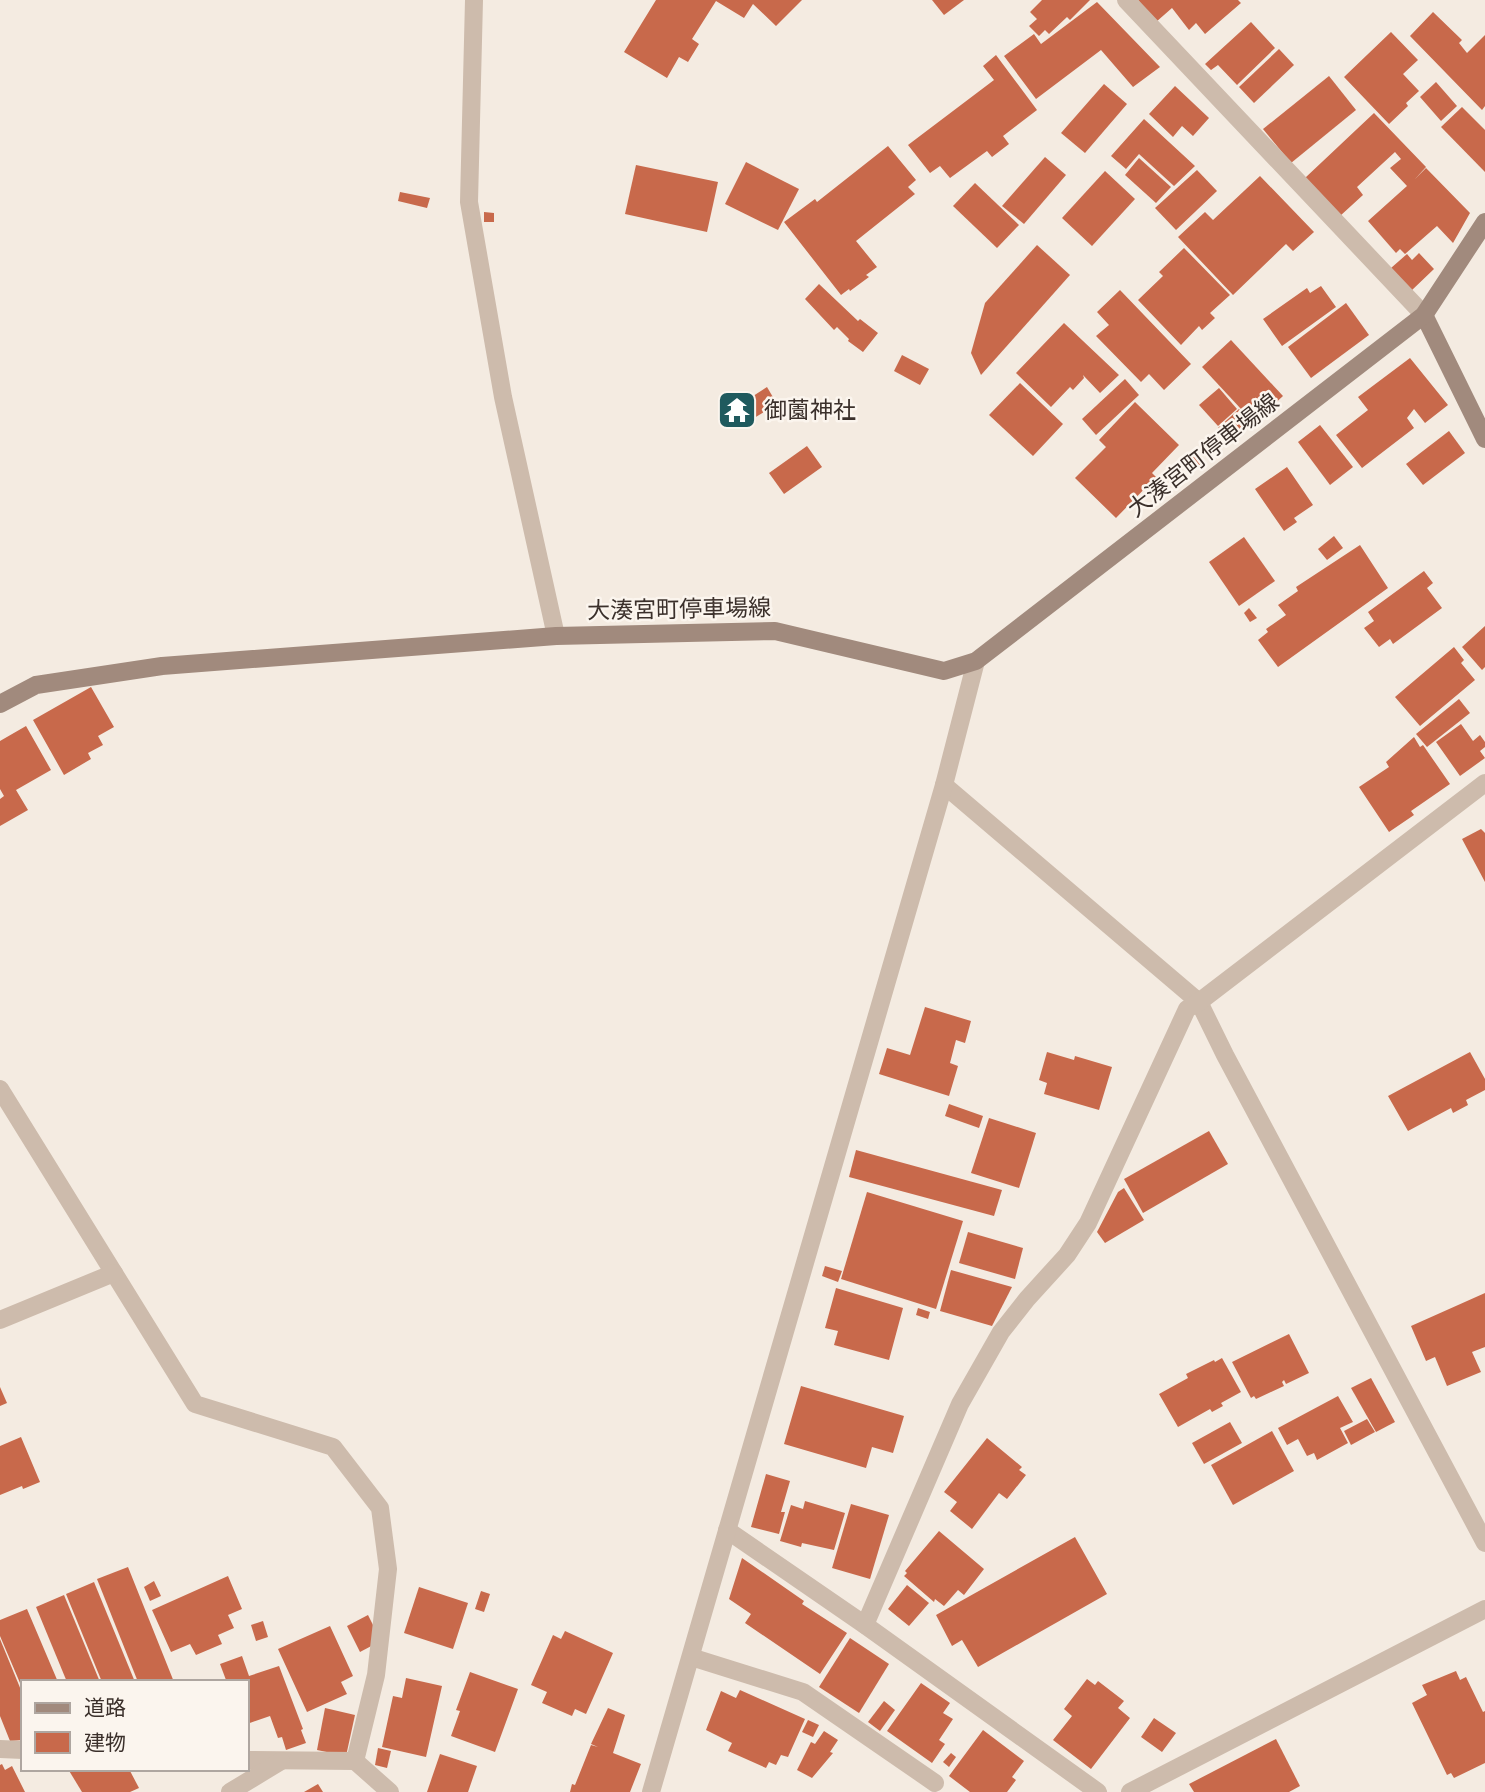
<svg xmlns="http://www.w3.org/2000/svg" width="1485" height="1792" font-family="Montserrat,'Noto Sans JP',sans-serif">
  <rect width="100%" height="100%" fill="#f4ebe1"/>
  <g fill="#c8694b">
    <path d="M656 0H802L776 26 753 4 744 18 716 1 692 39 699 44 688 62 679 57 667 78 624 52Z"/>
    <path d="M932 0H964L944 15Z"/>
    <path d="M1042 0H1090L1070 20 1067 17 1049 34 1045 30 1039 36 1029 26 1037 19 1030 12Z"/>
    <path d="M1138 0H1238L1241 3 1205 34 1196 23 1189 30 1172 8 1156 22Z"/>
    <path d="M1097 2 1160 67 1133 87 1101 50 1036 99 1004 56 1034 34 1041 44Z"/>
    <path d="M1433 12 1462 40 1459 43 1467 53 1485 35V106L1482 110 1410 36Z"/>
    <path d="M1251 22 1275 48 1237 85 1218 65 1211 70 1205 64Z"/>
    <path d="M1391 32 1418 60 1403 74 1419 91 1406 103 1408 106 1389 124 1344 77Z"/>
    <path d="M1279 49 1294 65 1254 103 1239 87Z"/>
    <path d="M996 55 1037 110 1003 136 1009 144 992 157 987 151 950 178 940 166 930 173 908 145 994 80 983 66Z"/>
    <path d="M1329 76 1356 110 1291 163 1263 129Z"/>
    <path d="M1436 82 1457 106 1441 121 1420 97Z"/>
    <path d="M1104 84 1127 104 1085 153 1061 133Z"/>
    <path d="M1175 86 1209 118 1193 136 1182 126 1173 137 1149 114Z"/>
    <path d="M1462 107 1485 130V172L1441 127Z"/>
    <path d="M1374 113 1426 167 1415 179 1426 168 1470 213 1453 243 1437 226 1405 254 1400 249 1396 253 1368 221 1407 186 1390 168 1401 159 1395 152 1357 187 1363 195 1340 216 1305 178Z"/>
    <path d="M1144 119 1195 166 1174 186 1139 154 1126 169 1111 156Z"/>
    <path d="M888 146 916 180 908 187 915 194 856 241 877 267 866 275 869 277 850 291 849 289 841 295 784 222 815 199 817 202Z"/>
    <path d="M1045 157 1066 175 1024 224 1002 206Z"/>
    <path d="M1139 158 1171 187 1156 203 1125 175Z"/>
    <path d="M746 162 799 189 778 230 725 204Z"/>
    <path d="M636 165 718 182 707 232 625 214Z"/>
    <path d="M1197 170 1217 191 1176 230 1155 208Z"/>
    <path d="M1105 171 1135 199 1092 246 1062 218Z"/>
    <path d="M1260 176 1314 232 1293 251 1286 244 1233 295 1178 237 1205 212 1213 220Z"/>
    <path d="M975 183 1019 225 997 248 953 206Z"/>
    <path d="M400 192 430 198 427 208 398 201Z"/>
    <path d="M484 212 494 213V222H484Z"/>
    <path d="M1037 245 1070 275 981 375 971 353 985 303Z"/>
    <path d="M1184 248 1230 295 1210 313 1215 318 1202 330 1199 326 1181 345 1138 300 1163 276 1159 272Z"/>
    <path d="M1419 253 1434 269 1411 291 1391 268 1407 254 1412 260Z"/>
    <path d="M819 284 858 321 860 319 878 333 863 352 848 341 849 339 837 327 834 330 805 299Z"/>
    <path d="M1321 286 1336 307 1282 346 1263 319 1307 288 1310 293Z"/>
    <path d="M1120 290 1191 364 1164 390 1149 374 1141 382 1096 336 1109 325 1097 312Z"/>
    <path d="M1346 303 1369 335 1311 378 1288 347Z"/>
    <path d="M1064 323 1119 375 1100 393 1083 375 1084 378 1073 390 1070 387 1051 407 1016 373Z"/>
    <path d="M1231 340 1283 396 1254 423 1202 367Z"/>
    <path d="M902 355 929 369 920 385 894 371Z"/>
    <path d="M1410 358 1448 405 1425 423 1414 409 1407 418 1414 428 1362 468 1336 435 1368 410 1358 397Z"/>
    <path d="M1125 379 1139 395 1096 435 1082 419Z"/>
    <path d="M1020 383 1063 424 1033 456 989 415Z"/>
    <path d="M767 387 777 404 746 423 736 407Z"/>
    <path d="M1219 388 1237 409 1218 426 1199 405Z"/>
    <path d="M1135 402 1179 445 1152 473 1156 477 1116 518 1075 478 1106 447 1099 440Z"/>
    <path d="M1239 409 1249 420 1228 439 1218 428Z"/>
    <path d="M1320 425 1353 467 1330 485 1298 442Z"/>
    <path d="M1449 431 1465 453 1423 485 1406 464Z"/>
    <path d="M807 446 822 467 784 494 769 473Z"/>
    <path d="M1197 453 1204 461 1195 469 1188 461Z"/>
    <path d="M1287 467 1313 505 1294 518 1297 522 1284 531 1255 489Z"/>
    <path d="M1334 536 1343 548 1327 560 1318 549Z"/>
    <path d="M1244 537 1275 581 1239 606 1209 562Z"/>
    <path d="M1360 545 1388 588 1278 667 1258 640 1268 632 1266 629 1286 615 1278 605 1298 591 1296 587Z"/>
    <path d="M1424 571 1433 583 1427 588 1442 608 1393 644 1390 639 1379 647 1364 628 1374 621 1368 612Z"/>
    <path d="M1249 608 1257 618 1250 622 1244 613Z"/>
    <path d="M1485 626V667L1482 670 1462 647Z"/>
    <path d="M1454 647 1464 660 1461 663 1475 680 1420 726 1395 697Z"/>
    <path d="M91 687 114 727 98 736 103 745 88 753 91 759 64 775 33 720Z"/>
    <path d="M1459 699 1470 713 1427 747 1416 734Z"/>
    <path d="M1461 724 1473 741 1480 735 1485 742V747L1480 751 1485 758 1460 776 1436 742Z"/>
    <path d="M26 726 51 770 16 790 28 810 0 826V799L4 796 0 789V741Z"/>
    <path d="M1414 737 1420 747 1423 745 1450 784 1411 811 1414 815 1389 832 1359 787 1389 767 1386 762Z"/>
    <path d="M1481 829 1485 833V882L1462 839Z"/>
    <path d="M925 1007 971 1021 965 1043 956 1040 950 1063 958 1066 949 1096 879 1074 887 1048 910 1055Z"/>
    <path d="M1047 1052 1074 1060 1075 1056 1112 1067 1099 1110 1044 1094 1047 1083 1039 1080Z"/>
    <path d="M1470 1052 1485 1079V1090L1466 1100 1468 1105 1453 1113 1451 1108 1408 1131 1388 1096Z"/>
    <path d="M949 1104 983 1116 979 1128 945 1116Z"/>
    <path d="M989 1118 1036 1133 1019 1188 971 1173Z"/>
    <path d="M1209 1131 1228 1164 1143 1213 1124 1179Z"/>
    <path d="M856 1150 1002 1190 994 1216 849 1177Z"/>
    <path d="M1124 1188 1144 1220 1105 1243 1097 1232 1118 1192Z"/>
    <path d="M867 1192 963 1221 936 1309 841 1279Z"/>
    <path d="M968 1232 1023 1248 1015 1279 959 1263Z"/>
    <path d="M825 1266 842 1271 838 1282 822 1276Z"/>
    <path d="M951 1270 1012 1287 992 1326 940 1311Z"/>
    <path d="M836 1288 903 1308 889 1360 834 1345 838 1331 825 1328Z"/>
    <path d="M1485 1293V1347L1472 1352 1481 1372 1447 1386 1435 1357 1426 1361 1411 1326Z"/>
    <path d="M918 1308 930 1312 928 1319 916 1315Z"/>
    <path d="M1289 1334 1309 1373 1286 1384 1284 1380 1282 1382 1284 1386 1256 1399 1254 1396 1251 1398 1232 1362Z"/>
    <path d="M1222 1358 1241 1392 1221 1403 1223 1406 1212 1412 1210 1409 1178 1427 1159 1394 1188 1378 1186 1374 1214 1360 1215 1362Z"/>
    <path d="M1371 1378 1395 1422 1376 1432 1351 1388Z"/>
    <path d="M801 1386 904 1416 893 1453 872 1447 866 1468 784 1444Z"/>
    <path d="M0 1387 7 1403 0 1406Z"/>
    <path d="M1338 1396 1353 1422 1340 1428 1348 1443 1317 1460 1314 1453 1307 1456 1298 1439 1287 1445 1278 1428Z"/>
    <path d="M1367 1419 1375 1432 1351 1445 1344 1431Z"/>
    <path d="M1230 1422 1242 1443 1204 1464 1192 1443Z"/>
    <path d="M1272 1431 1294 1471 1233 1505 1211 1465Z"/>
    <path d="M21 1437 40 1482 23 1489 22 1486 0 1495V1446Z"/>
    <path d="M987 1438 1022 1467 1019 1470 1026 1475 1007 1499 999 1493 972 1529 950 1511 957 1502 944 1492Z"/>
    <path d="M766 1474 790 1481 781 1512H785L779 1534 751 1527Z"/>
    <path d="M805 1501 845 1513 834 1550 802 1543 801 1547 780 1541 791 1505 803 1509Z"/>
    <path d="M851 1504 889 1515 870 1579 832 1568Z"/>
    <path d="M939 1531 984 1569 964 1595 958 1590 944 1606 935 1599 934 1602 904 1576 907 1573 905 1571Z"/>
    <path d="M1075 1537 1107 1594 978 1667 962 1640 952 1646 936 1615Z"/>
    <path d="M742 1558 804 1601 802 1604 847 1633 820 1674 745 1623 751 1614 729 1599Z"/>
    <path d="M128 1567 174 1682H138L97 1579Z"/>
    <path d="M228 1576 242 1609 228 1615 234 1628 218 1635 222 1644 196 1655 190 1644 171 1652 152 1610Z"/>
    <path d="M154 1581 161 1596 150 1601 144 1587Z"/>
    <path d="M94 1582 135 1682H102L66 1594Z"/>
    <path d="M907 1585 929 1603 909 1626 888 1609Z"/>
    <path d="M419 1587 468 1603 453 1649 404 1633Z"/>
    <path d="M481 1591 490 1594 484 1612 475 1609Z"/>
    <path d="M64 1595 100 1682H67L36 1607Z"/>
    <path d="M27 1609 58 1682H23V1690L0 1636V1620Z"/>
    <path d="M368 1615 378 1635 377 1643 360 1652 347 1626Z"/>
    <path d="M263 1621 268 1637 256 1641 251 1625Z"/>
    <path d="M330 1626 353 1676 341 1682 347 1694 307 1712 278 1649Z"/>
    <path d="M565 1631 613 1653 586 1714 575 1709 572 1716 542 1703 547 1692 531 1685 553 1635 561 1639Z"/>
    <path d="M850 1638 889 1664 859 1713 819 1687Z"/>
    <path d="M0 1639 23 1695V1740L10 1741 0 1716Z"/>
    <path d="M242 1656 249 1676 279 1666 303 1729 301 1730 306 1743 286 1750 282 1737 278 1738 270 1716 247 1724V1682L222 1681 226 1680 220 1664Z"/>
    <path d="M1456 1671 1460 1680 1466 1677 1483 1712 1485 1711V1763L1454 1778 1451 1773 1447 1775 1412 1703 1427 1695 1422 1685Z"/>
    <path d="M470 1672 518 1689 495 1752 451 1736 460 1711 456 1710Z"/>
    <path d="M406 1678 442 1686 426 1757 382 1747 393 1696 402 1698Z"/>
    <path d="M1087 1679 1095 1685 1098 1681 1124 1701 1118 1708 1130 1718 1091 1769 1053 1740 1072 1716 1064 1709Z"/>
    <path d="M921 1683 950 1703 943 1713 953 1719 939 1740 945 1744 932 1763 887 1731Z"/>
    <path d="M740 1690 805 1719 788 1757 781 1755 776 1765 769 1762 766 1768 728 1751 732 1743 706 1730 721 1691 736 1698Z"/>
    <path d="M884 1701 895 1710 880 1731 868 1722Z"/>
    <path d="M325 1708 355 1715 346 1756 317 1750Z"/>
    <path d="M608 1708 625 1715 613 1753 641 1764 630 1792H570L572 1784 575 1785 591 1745 598 1747 591 1744Z"/>
    <path d="M1154 1718 1176 1733 1162 1752 1141 1737Z"/>
    <path d="M808 1720 819 1725 813 1737 802 1732Z"/>
    <path d="M983 1730 1024 1761 1012 1777 1016 1780 1007 1792H970L949 1776Z"/>
    <path d="M824 1731 838 1740 830 1752 833 1753 812 1778 797 1770 811 1742 815 1744Z"/>
    <path d="M1276 1739 1300 1786 1289 1792H1194L1189 1784Z"/>
    <path d="M378 1748 391 1751 387 1768 375 1765Z"/>
    <path d="M951 1753 956 1757 949 1767 943 1762Z"/>
    <path d="M440 1754 477 1766 468 1792H427Z"/>
    <path d="M2 1764 5 1770 12 1766 25 1792H0V1765Z"/>
    <path d="M68 1769H129L139 1788 130 1792H82Z"/>
    <path d="M318 1784 323 1792H304Z"/>
  </g>
  <g fill="none" stroke-linecap="round" stroke-linejoin="round">
    <g stroke="#cdbbac" stroke-width="18">
      <path d="M474 0 469 202 503 397 556 636"/>
      <path d="M1126 0 1424 315"/>
      <path d="M944 785 1199 1002 1225 1055 1485 1543"/>
      <path d="M0 1089 195 1404 333 1447 380 1508 388 1569 376 1675 355 1761"/>
      <path d="M0 1320 114 1273"/>
      <path d="M727 1530 865 1625 1098 1792"/>
      <path d="M865 1625 960 1404 1001 1332 1027 1299 1067 1255 1088 1223 1187 1009 1199 1002 1485 783"/>
      <path d="M691 1657 803 1692 935 1783"/>
      <path d="M0 1749 23 1750"/>
      <path d="M247 1760 355 1761 390 1792"/>
      <path d="M230 1792 281 1761"/>
      <path d="M651 1792 944 785 976 661"/>
      <path d="M1130 1792 1485 1609"/>
    </g>
    <g stroke="#a18a7d" stroke-width="18">
      <path d="M1424 315 1485 439"/>
      <path d="M0 704 36 685 162 666 556 636 775 631 944 671 976 661 1424 315 1485 222"/>
    </g>
  </g>
  <defs>
    <g id="temple-square" transform="scale(2.0125)"><rect x="-9" y="-9" width="18" height="18" rx="4" fill="#1f5a5e" stroke="#fbf5ee"/><path d="M0-6L5-2H3V0L6.5 2.5H4V6H1.5V3h-3V6H-4V2.5H-6.5L-3 0V-2H-5Z" fill="#fff"/></g>
  </defs>
  <g fill-rule="evenodd">
    <use href="#temple-square" x="737" y="410"/>
  </g>
  <g text-anchor="middle" dominant-baseline="central" stroke-width="5" stroke-linejoin="round" paint-order="stroke">
    <g font-size="23" fill="#3b302b" stroke="#fbf5ee" text-anchor="start">
      <text x="764" y="410">御薗神社</text>
    </g>
    <g font-size="23" fill="#3b302b" stroke="#fbf5ee">
      <text transform="translate(1203 455) rotate(-38)">大湊宮町停車場線</text>
      <text transform="translate(679 609) rotate(-1)">大湊宮町停車場線</text>
    </g>
  </g>
  <rect x="21" y="1680" width="228" height="91" fill="#fbf5ee" stroke="#aea6a0" stroke-width="2"/>
  <rect x="35" y="1703" width="35" height="10" fill="#a18a7d" stroke="#aea6a0" stroke-width="2"/>
  <text x="84" y="1715" font-size="21" fill="#3b302b">道路</text>
  <rect x="35" y="1732" width="35" height="21" fill="#c8694b" stroke="#aea6a0" stroke-width="2"/>
  <text x="84" y="1750" font-size="21" fill="#3b302b">建物</text>
</svg>
